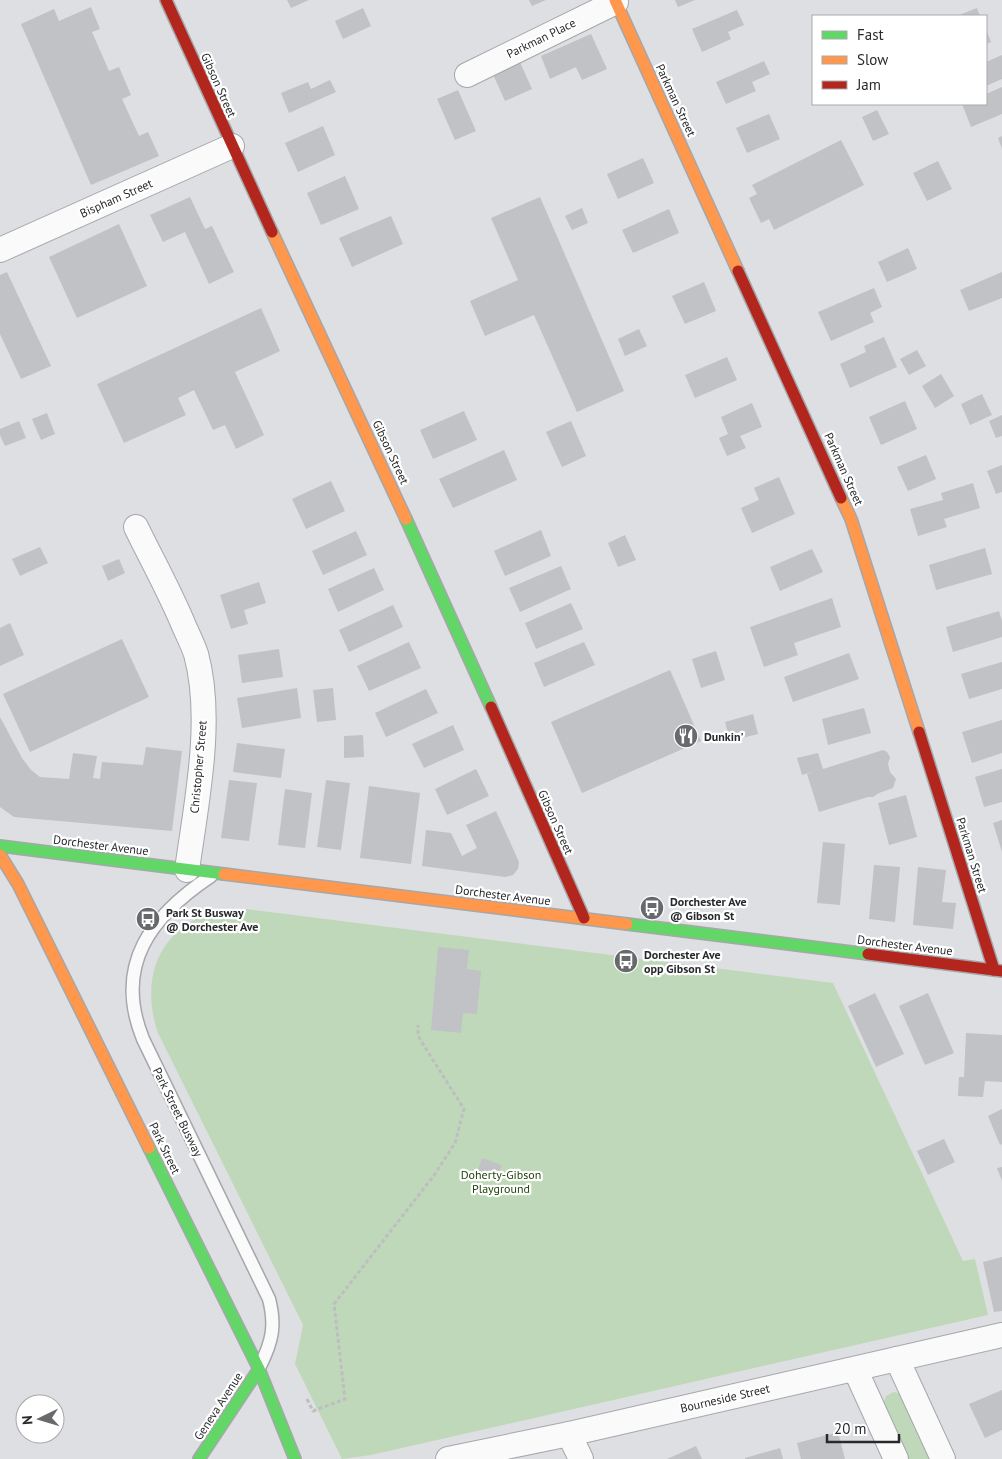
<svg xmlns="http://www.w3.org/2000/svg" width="1002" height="1459" font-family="'PT Sans',sans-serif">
  <rect width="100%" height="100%" fill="#dddfe3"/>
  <g fill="#c0d8ba">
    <path d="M226 909H246L833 983 963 1261 975 1259 988 1315 371 1455 342 1459 295 1364 303 1325 158 1033C138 975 162 921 226 909Z"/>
    <path d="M894 1392 902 1394 932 1459H907L883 1404 886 1396Z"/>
  </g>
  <g fill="#c0c2c5">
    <path d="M287 0H309L291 8Z"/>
    <path d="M529 0H546L532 6Z"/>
    <path d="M675 0H695L678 7Z"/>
    <path d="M91 7 100 29 92 32 109 71 119 67 131 95 122 99 139 136 148 132 159 156 91 185 21 24 54 9 59 21Z"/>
    <path d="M363 8 371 26 343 39 335 21Z"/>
    <path d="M977 8 980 16H957Z"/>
    <path d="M737 10 744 25 728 32 731 39 702 52 692 29Z"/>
    <path d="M986 29 991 42 986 44Z"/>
    <path d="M591 34 607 69 582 80 576 67 550 79 541 56Z"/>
    <path d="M1002 55V79L986 86V62Z"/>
    <path d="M519 60 532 89 505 101 492 72Z"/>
    <path d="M764 61 770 74 752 82 756 91 726 104 716 82Z"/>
    <path d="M330 80 336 92 289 113 281 93 308 82 311 89Z"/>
    <path d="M1002 87V114L971 127 962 104H986V94Z"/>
    <path d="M458 90 476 131 455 140 437 99Z"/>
    <path d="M877 110 889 134 873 141 862 117Z"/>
    <path d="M769 114 780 139 747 153 736 128Z"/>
    <path d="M323 126 335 155 298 172 285 143Z"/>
    <path d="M1002 136V149L998 138Z"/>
    <path d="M841 140 864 185 774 230 769 219 761 223 749 198 757 194 752 185Z"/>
    <path d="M643 158 654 183 618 199 607 174Z"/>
    <path d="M938 161 952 189 927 201 913 173Z"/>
    <path d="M345 176 359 209 321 225 307 193Z"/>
    <path d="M190 197 205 229 212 226 234 272 209 284 185 232 163 242 150 215Z"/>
    <path d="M540 197 624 391 577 412 534 315 485 336 470 301 518 280 491 218Z"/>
    <path d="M582 208 588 223 572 230 565 216Z"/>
    <path d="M669 209 679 233 633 253 622 230Z"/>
    <path d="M391 216 403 244 352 267 339 238Z"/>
    <path d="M119 224 147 286 77 318 49 257Z"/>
    <path d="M908 248 917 269 887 282 878 262Z"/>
    <path d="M7 272 51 366 21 379 0 334V275Z"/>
    <path d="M1002 272V298L969 311 960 290Z"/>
    <path d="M704 282 716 311 685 324 672 296Z"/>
    <path d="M874 288 882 307 870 313 874 322 831 341 818 312Z"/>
    <path d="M261 308 280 351 235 372 264 435 236 449 225 425 213 430 194 390 178 398 186 415 124 443 97 384Z"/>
    <path d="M639 329 647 346 625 356 618 339Z"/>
    <path d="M884 337 897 367 850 388 840 364 866 352 864 346Z"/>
    <path d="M917 350 926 366 909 375 900 359Z"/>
    <path d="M727 357 737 380 695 398 685 375Z"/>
    <path d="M941 374 954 396 935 408 922 386Z"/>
    <path d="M982 394 992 415 970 425 961 404Z"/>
    <path d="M905 401 917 429 881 445 869 417Z"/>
    <path d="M752 403 762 427 740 436 746 448 727 456 719 438 728 434 721 417Z"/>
    <path d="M464 411 477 440 433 459 420 430Z"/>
    <path d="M47 413 55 434 41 440 32 419Z"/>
    <path d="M1002 415V436L996 438 989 421Z"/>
    <path d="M19 421 26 438 5 446 0 435V429Z"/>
    <path d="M571 421 586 456 562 467 546 432Z"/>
    <path d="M504 450 517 480 453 508 439 479Z"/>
    <path d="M926 455 936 479 908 491 897 467Z"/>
    <path d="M1002 465V492L996 494 987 471Z"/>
    <path d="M779 477 795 514 752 533 741 508 759 500 754 488Z"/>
    <path d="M331 481 345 511 306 529 292 499Z"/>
    <path d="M973 483 980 508 944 519 947 527 918 536 910 509 943 500 941 493Z"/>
    <path d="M541 530 551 556 505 576 494 551Z"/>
    <path d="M356 531 367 555 323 575 312 551Z"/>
    <path d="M625 535 636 560 618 567 608 543Z"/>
    <path d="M40 547 48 563 20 576 12 559Z"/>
    <path d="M985 548 992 574 936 590 929 565Z"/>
    <path d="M812 549 823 572 780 591 770 567Z"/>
    <path d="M119 559 125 573 108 581 102 566Z"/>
    <path d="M561 566 571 589 520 612 509 588Z"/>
    <path d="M374 568 384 590 338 612 328 589Z"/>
    <path d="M259 582 266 603 244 610 248 624 231 629 220 595Z"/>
    <path d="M832 598 841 627 794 643 798 655 764 667 750 627Z"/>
    <path d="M571 603 583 629 536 649 525 623Z"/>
    <path d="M393 605 403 627 349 652 339 630Z"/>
    <path d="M999 611 1002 621V637L953 652 946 627Z"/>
    <path d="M10 623 24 655 0 666V628Z"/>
    <path d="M122 639 149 697 30 752 3 694Z"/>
    <path d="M409 642 421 668 369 691 357 666Z"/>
    <path d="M584 642 595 665 544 687 534 663Z"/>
    <path d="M279 649 283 677 242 683 238 655Z"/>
    <path d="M716 651 725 680 701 688 692 659Z"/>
    <path d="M849 653 859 679 793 702 784 677Z"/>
    <path d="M1002 662V689L969 699 961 674Z"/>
    <path d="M670 670 701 741 582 793 551 722Z"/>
    <path d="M297 688 301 718 242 728 237 698Z"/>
    <path d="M333 688 336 720 317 722 313 690Z"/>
    <path d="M426 689 438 713 386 737 375 713Z"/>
    <path d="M864 708 871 733 828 745 822 719Z"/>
    <path d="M753 714 758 734 730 741 725 722Z"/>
    <path d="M0 717 22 758 31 770 40 777 69 779 73 753 97 756 93 778 100 779 102 762 143 765 146 747 182 751 172 831 14 817 0 807Z"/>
    <path d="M1002 720V753L972 763 962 732Z"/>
    <path d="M453 725 464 750 424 768 412 744Z"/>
    <path d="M363 735 364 757 344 758V736Z"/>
    <path d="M237 743 285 749 281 778 233 772Z"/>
    <path d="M883 750 887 752 890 757 888 764 890 772 896 779 893 788 879 793 873 797H868L819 812 807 774 815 771 802 775 797 758 818 753 823 769Z"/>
    <path d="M476 769 489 796 447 815 435 789Z"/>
    <path d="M1002 769V802L984 807 975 777Z"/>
    <path d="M229 780 257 783 249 841 221 838Z"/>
    <path d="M326 780 350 783 341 850 317 847Z"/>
    <path d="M369 786 420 793 411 864 360 858Z"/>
    <path d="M285 789 312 793 305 848 278 845Z"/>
    <path d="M906 795 917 837 889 845 878 803Z"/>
    <path d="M496 811 519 862 518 869 513 875 505 877 422 866 426 830 451 833 462 856 477 848 466 825Z"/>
    <path d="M1002 820V852L993 823Z"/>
    <path d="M823 842 845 844 840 905 817 903Z"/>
    <path d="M874 865 900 867 895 922 869 919Z"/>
    <path d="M918 867 946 870 942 902 956 903 953 929 913 925Z"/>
    <path d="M438 947 469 950 467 969 481 971 477 1014 463 1013 461 1033 431 1030Z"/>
    <path d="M875 993 904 1054 876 1067 848 1006Z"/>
    <path d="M928 993 954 1053 925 1065 899 1006Z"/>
    <path d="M966 1033 1002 1035V1082L985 1081 983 1097 958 1096 959 1077H964Z"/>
    <path d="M1002 1109V1144L1000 1145 988 1116Z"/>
    <path d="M944 1139 955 1162 928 1175 917 1151Z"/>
    <path d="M482 1158 502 1165 496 1182 476 1175Z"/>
    <path d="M1002 1167V1181L997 1168Z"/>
    <path d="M1002 1257V1311L994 1312 983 1262Z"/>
    <path d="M1002 1390V1430L985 1438 969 1404Z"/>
    <path d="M838 1432 845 1459H801L797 1443Z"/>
    <path d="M696 1446 702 1459H667Z"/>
    <path d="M780 1448 783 1459H745V1458Z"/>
  </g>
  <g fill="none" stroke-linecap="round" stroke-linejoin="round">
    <g stroke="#a5a7aa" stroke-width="15">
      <path id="lane" d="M211 876C151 916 113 965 143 1039L269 1299C276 1326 272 1342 260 1366"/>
    </g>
    <g stroke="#a5a7aa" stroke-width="26">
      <g id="street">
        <path d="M467 75 616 2"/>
        <path d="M0 250 232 146"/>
        <path d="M136 527C152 560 170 592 184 626 188 635 193 645 196 654 214 720 196 804 187 870"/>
        <path d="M897 1359 943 1459"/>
        <path d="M855 1369 896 1459"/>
        <path d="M569 1434 581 1459"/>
        <path d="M448 1459 569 1434 1002 1335"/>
      </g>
    </g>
    <g stroke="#a5a7aa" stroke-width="14">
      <g id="fast">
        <path d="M406 519 491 707"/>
        <path d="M0 846 224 874"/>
        <path d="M627 924 868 954"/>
        <path d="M149 1148 259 1369 295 1459"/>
        <path d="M199 1459 259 1369"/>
      </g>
    </g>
    <g stroke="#a5a7aa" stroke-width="14">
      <g id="slow">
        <path d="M615 0 738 271"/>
        <path d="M272 232 406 519"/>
        <path d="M841 498 851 519 919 732"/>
        <path d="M0 855 18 884 149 1148"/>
        <path d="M224 874 627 924"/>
      </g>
    </g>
    <g stroke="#a5a7aa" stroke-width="14">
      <g id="jam">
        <path d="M166 0 272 232"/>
        <path d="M738 271 841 498"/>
        <path d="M491 707 584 918"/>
        <path d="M919 732 994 970"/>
        <path d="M868 954 1002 971"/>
      </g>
    </g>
    <path stroke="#bdbec0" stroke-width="3" stroke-dasharray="4 2.5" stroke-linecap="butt" d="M307 1399 313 1411 345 1399 334 1304 435 1174 455 1143 464 1109 421 1041 418 1035V1025"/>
    <use href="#lane" stroke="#fafafb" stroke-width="12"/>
    <use href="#street" stroke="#fafafb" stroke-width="24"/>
    <use href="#fast" stroke="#63d668" stroke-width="11"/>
    <use href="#slow" stroke="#ff974d" stroke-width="11"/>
    <use href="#jam" stroke="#b3261e" stroke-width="11"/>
  </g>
  <defs>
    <g id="restaurant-disc" transform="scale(1.25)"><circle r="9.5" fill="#67696c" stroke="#fff"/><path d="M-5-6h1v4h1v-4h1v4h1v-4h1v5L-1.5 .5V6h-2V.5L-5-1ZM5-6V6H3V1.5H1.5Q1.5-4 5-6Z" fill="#fff"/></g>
    <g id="bus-disc" transform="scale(1.25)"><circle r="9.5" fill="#67696c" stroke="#fff"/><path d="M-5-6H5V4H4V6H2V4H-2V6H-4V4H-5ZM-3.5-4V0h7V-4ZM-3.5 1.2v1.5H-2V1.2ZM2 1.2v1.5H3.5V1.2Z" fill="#fff"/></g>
  </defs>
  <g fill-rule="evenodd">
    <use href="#restaurant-disc" x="686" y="736"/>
    <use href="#bus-disc" x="652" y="908"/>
    <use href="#bus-disc" x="148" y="919"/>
    <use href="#bus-disc" x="626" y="961"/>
  </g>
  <g text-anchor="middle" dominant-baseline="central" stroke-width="4.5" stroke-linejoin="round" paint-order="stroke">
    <g font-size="12" fill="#28292c" stroke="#fff">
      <text transform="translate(541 38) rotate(-26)">Parkman Place</text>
      <text transform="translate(219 85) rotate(66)">Gibson Street</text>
      <text transform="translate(676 100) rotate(65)">Parkman Street</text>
      <text transform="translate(116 198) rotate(-24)">Bispham Street</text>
      <text transform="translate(391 452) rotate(65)">Gibson Street</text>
      <text transform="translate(844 469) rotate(66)">Parkman Street</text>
      <text transform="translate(198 767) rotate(-85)">Christopher Street</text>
      <text transform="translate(556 822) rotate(66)">Gibson Street</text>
      <text transform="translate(101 845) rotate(7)">Dorchester Avenue</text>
      <text transform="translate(972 855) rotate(73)">Parkman Street</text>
      <text transform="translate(503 895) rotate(7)">Dorchester Avenue</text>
      <text transform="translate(905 945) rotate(7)">Dorchester Avenue</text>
      <text transform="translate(178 1112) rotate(64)">Park Street Busway</text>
      <text transform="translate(165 1148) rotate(64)">Park Street</text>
      <text transform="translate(725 1398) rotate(-13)">Bourneside Street</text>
      <text transform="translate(218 1406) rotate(-57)">Geneva Avenue</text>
    </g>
    <g font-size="12" font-weight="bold" fill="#28292c" stroke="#fff" text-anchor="start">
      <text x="704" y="736">Dunkin'</text>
      <text x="670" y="901">Dorchester Ave<tspan x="670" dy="14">@ Gibson St</tspan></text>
      <text x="166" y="912">Park St Busway<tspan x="166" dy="14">@ Dorchester Ave</tspan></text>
      <text x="644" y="954">Dorchester Ave<tspan x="644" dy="14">opp Gibson St</tspan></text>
    </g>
    <g font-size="12" fill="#20450c" stroke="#fff">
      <text x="501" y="1174">Doherty-Gibson<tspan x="501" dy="14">Playground</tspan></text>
    </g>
  </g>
  <rect x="812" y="15" width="175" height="90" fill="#ffffff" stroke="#a9a9ab"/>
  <rect x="822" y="31" width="25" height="8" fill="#63d668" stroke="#a9a9ab"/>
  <text x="857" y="40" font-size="15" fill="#28292c">Fast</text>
  <rect x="822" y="56" width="25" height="8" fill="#ff974d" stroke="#a9a9ab"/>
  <text x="857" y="65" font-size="15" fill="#28292c">Slow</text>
  <rect x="822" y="81" width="25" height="8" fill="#b3261e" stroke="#a9a9ab"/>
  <text x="857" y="90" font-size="15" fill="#28292c">Jam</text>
  <g transform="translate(40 1419) rotate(265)"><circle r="24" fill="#ffffff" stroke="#a9a9ab"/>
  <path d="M0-4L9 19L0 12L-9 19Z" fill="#67696c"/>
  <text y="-8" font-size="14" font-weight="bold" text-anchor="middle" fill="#28292c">N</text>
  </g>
  <path d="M827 1434v8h72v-8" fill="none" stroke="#28292c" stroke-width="2.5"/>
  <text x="834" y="1434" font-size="15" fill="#28292c" stroke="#ffffff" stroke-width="4" paint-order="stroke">20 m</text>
</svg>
